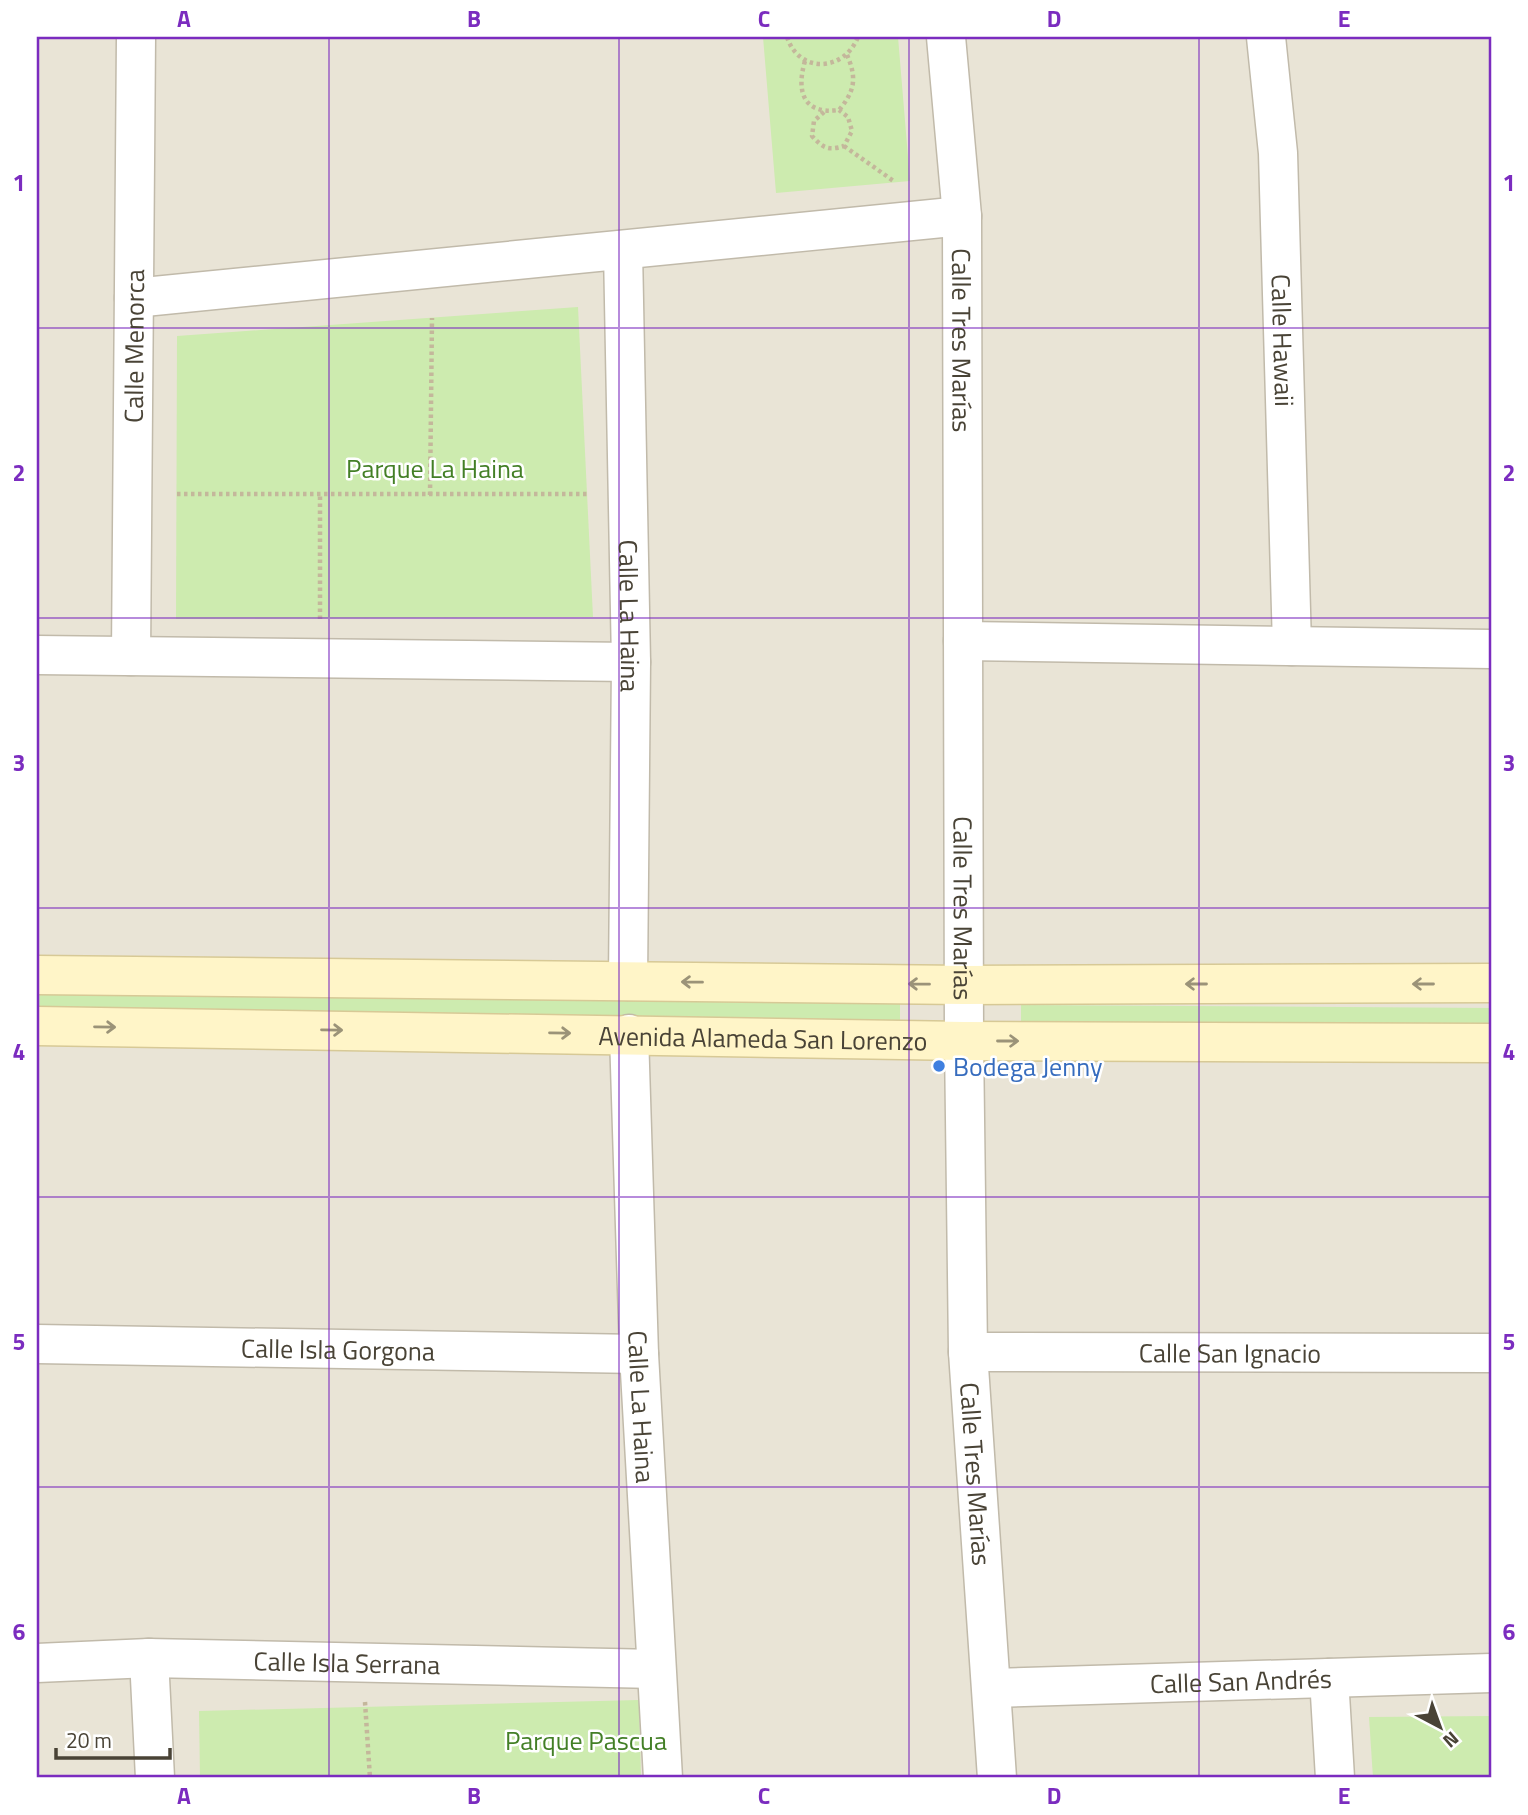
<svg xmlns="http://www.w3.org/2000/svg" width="1528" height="1815" font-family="'Titillium Web',sans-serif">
  <rect width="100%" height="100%" fill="#f5f2e8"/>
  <rect fill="#e9e4d6" x="37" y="37" width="1454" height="1741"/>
  <g fill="#cdebaf">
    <path d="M763 37H898L910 181 776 193Z"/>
    <path d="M578 307 593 617 176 619 177 336Z"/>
    <path d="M37 989 900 1000V1026L37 1015Z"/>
    <path d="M1021 1005 1491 1008V1032L1021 1029Z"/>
    <path d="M639 1700 641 1778H200L199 1711Z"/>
    <path d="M1491 1716V1778H1373L1369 1717Z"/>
  </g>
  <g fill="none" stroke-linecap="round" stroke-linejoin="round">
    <g stroke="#c1baaa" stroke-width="41">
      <g id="street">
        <path id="s1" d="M946 37 962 216 964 1041 968 1352 997 1778"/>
        <path id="s2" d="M1266 37 1278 153 1292 646"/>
        <path id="s3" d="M623 250 631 662 628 981"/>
        <path d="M134 298 962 216"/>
        <path d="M963 641 1491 649"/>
        <path d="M37 655 631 662"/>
        <path id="s4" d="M131 656 136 37"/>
        <path id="s5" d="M629 1034 639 1354 663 1778"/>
        <path id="s6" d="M37 1344 639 1354"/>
        <path id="s7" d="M968 1352 1491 1353"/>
        <path d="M149 1658 155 1778"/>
        <path id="s8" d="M37 1663 149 1658 656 1669"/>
        <path d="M1329 1678 1335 1778"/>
        <path id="s9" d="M993 1688 1491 1673"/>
      </g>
    </g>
    <g stroke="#d7c996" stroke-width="41">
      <g id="secondary">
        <path d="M37 975 964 985 1491 983"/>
        <path id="s10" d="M37 1026 964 1041 1491 1043"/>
      </g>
    </g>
    <g stroke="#c4b79b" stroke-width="4.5" stroke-dasharray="3.5 3.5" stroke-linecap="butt">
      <path d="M787 37C799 74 844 72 858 37"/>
      <path d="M805 61C796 91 803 115 839 110 855 91 857 78 847 55"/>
      <path d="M824 112 814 121 812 136C823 148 828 151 844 146L852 131 848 117 839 110"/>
      <path d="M844 146 895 182"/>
      <path d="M177 494H588"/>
      <path d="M430 495 432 318"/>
      <path d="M320 619V495"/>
      <path d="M365 1702 370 1778"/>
    </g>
    <use href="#street" stroke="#fff" stroke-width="38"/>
    <use href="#secondary" stroke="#fff5c8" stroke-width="38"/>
  </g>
  <defs><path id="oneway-shaft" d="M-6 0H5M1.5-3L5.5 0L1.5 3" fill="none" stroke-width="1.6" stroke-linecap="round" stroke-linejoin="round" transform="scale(1.75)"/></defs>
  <g stroke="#9b9378">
    <use href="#oneway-shaft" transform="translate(692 982) rotate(-179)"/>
    <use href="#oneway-shaft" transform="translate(919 984) rotate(-179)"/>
    <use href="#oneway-shaft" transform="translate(1196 984) rotate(180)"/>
    <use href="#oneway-shaft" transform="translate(1423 984) rotate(180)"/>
    <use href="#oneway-shaft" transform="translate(105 1027) rotate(1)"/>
    <use href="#oneway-shaft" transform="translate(332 1030) rotate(1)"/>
    <use href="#oneway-shaft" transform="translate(560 1033) rotate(1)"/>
    <use href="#oneway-shaft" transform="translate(1008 1041)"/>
  </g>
  <path fill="none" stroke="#7b2cbf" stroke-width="2" stroke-opacity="0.55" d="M329 37V1778M619 37V1778M909 37V1778M1199 37V1778M37 328H1491M37 618H1491M37 908H1491M37 1197H1491M37 1487H1491"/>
  <circle fill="#3f7fe0" stroke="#fff" stroke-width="2.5" cx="939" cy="1066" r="7"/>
  <g text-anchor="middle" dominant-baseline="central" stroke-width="5" stroke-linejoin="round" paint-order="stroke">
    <g font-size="26" fill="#494336" stroke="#fff">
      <text stroke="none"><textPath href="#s1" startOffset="304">Calle Tres Marías</textPath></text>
      <text stroke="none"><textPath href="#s2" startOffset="304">Calle Hawaii</textPath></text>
      <text stroke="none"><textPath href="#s4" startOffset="310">Calle Menorca</textPath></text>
      <text stroke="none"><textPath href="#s3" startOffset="366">Calle La Haina</textPath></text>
      <text stroke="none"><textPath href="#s1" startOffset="872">Calle Tres Marías</textPath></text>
      <text stroke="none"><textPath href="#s10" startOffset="726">Avenida Alameda San Lorenzo</textPath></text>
      <text stroke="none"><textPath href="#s6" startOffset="301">Calle Isla Gorgona</textPath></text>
      <text stroke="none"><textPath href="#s7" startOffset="262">Calle San Ignacio</textPath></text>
      <text stroke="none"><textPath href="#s5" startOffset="373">Calle La Haina</textPath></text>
      <text stroke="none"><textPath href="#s1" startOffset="1438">Calle Tres Marías</textPath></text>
      <text stroke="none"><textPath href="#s8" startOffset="310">Calle Isla Serrana</textPath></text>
      <text stroke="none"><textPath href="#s9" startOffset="248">Calle San Andrés</textPath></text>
    </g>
    <g font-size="26" fill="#437f26" stroke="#fff">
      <text x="435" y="468">Parque La Haina</text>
      <text x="586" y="1740">Parque Pascua</text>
    </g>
    <g font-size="26" fill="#366cbe" stroke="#fff" text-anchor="start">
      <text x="953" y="1066">Bodega Jenny</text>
    </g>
  </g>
  <rect width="1528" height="1815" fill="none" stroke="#ffffff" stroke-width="77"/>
  <g transform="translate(1440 1727) rotate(139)" stroke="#ffffff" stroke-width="5" paint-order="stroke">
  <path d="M0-5L12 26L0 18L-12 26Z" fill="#494336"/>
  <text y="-10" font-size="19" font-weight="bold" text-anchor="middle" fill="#494336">N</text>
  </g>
  <path d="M56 1748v10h114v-10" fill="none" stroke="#494336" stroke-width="3.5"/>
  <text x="66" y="1748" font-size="21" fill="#494336" stroke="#ffffff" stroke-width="5" paint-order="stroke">20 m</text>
  <rect x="38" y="38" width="1452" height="1738" fill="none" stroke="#7b2cbf" stroke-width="2.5"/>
  <g font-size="23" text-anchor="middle" font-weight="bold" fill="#7b2cbf">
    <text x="184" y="27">A</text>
    <text x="474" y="27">B</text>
    <text x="764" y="27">C</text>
    <text x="1054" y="27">D</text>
    <text x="1344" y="27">E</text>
    <text x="19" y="191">1</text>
    <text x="1509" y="191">1</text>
    <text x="19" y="481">2</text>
    <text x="1509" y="481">2</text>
    <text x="19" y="771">3</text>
    <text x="1509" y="771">3</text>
    <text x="19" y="1060">4</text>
    <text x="1509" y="1060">4</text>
    <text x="19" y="1350">5</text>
    <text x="1509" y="1350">5</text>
    <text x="19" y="1640">6</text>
    <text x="1509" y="1640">6</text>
    <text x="184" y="1804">A</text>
    <text x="474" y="1804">B</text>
    <text x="764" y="1804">C</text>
    <text x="1054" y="1804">D</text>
    <text x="1344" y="1804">E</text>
  </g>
</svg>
